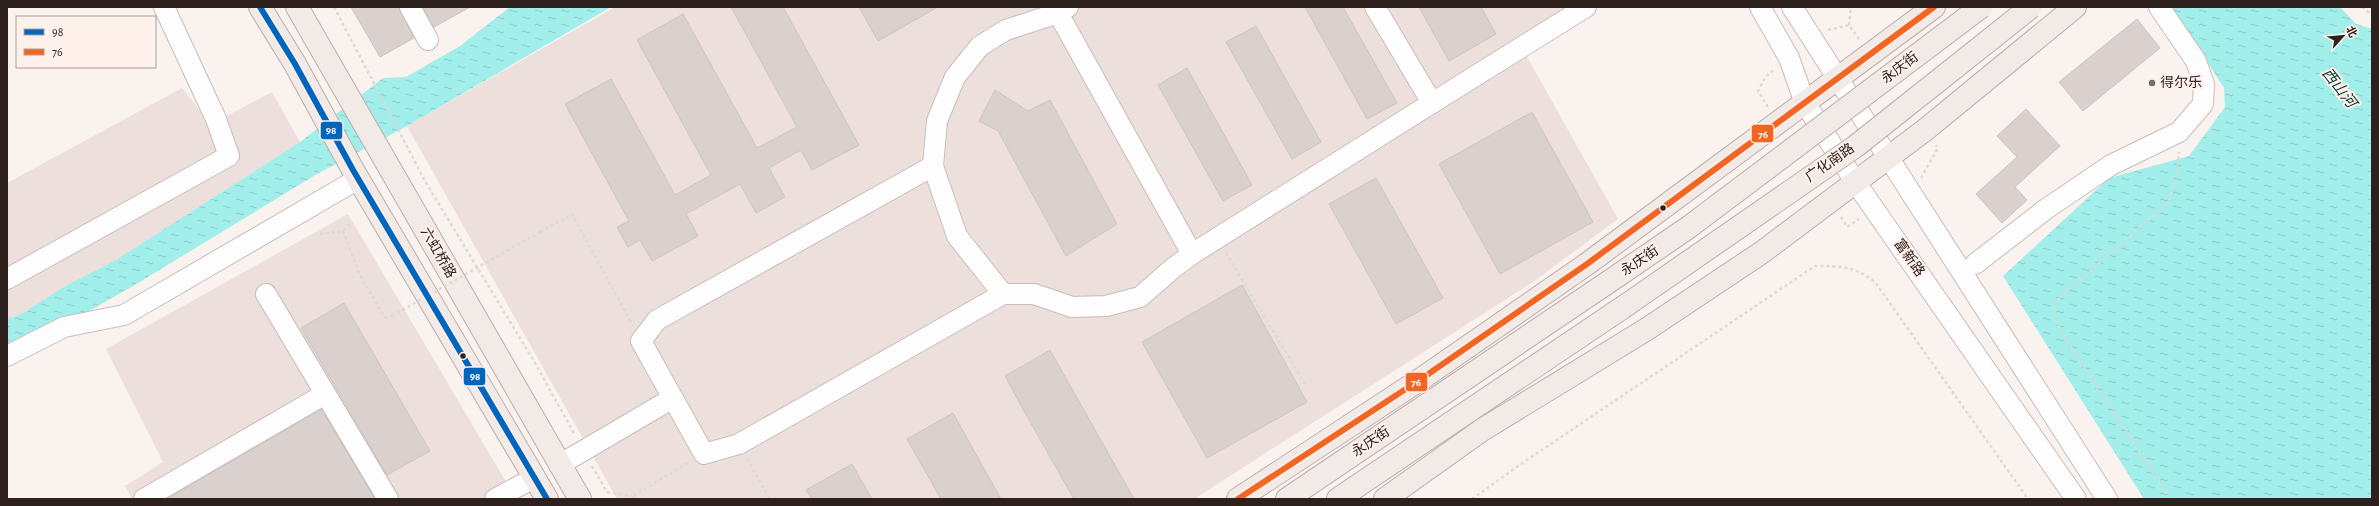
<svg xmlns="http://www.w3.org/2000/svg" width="2379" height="506" font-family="'Alegreya Sans','Noto Sans SC',sans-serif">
  <defs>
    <pattern id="water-ripples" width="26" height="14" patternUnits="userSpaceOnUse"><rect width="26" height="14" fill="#a1eeeb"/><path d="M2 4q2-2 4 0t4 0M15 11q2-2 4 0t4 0" fill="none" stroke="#8bccc9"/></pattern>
  </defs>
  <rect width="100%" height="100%" fill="#faf2ef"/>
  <g fill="#ede0dc">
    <path d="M615 7H1591L1521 46 1618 219 1533 282 1194 499H617L407 126Z"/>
    <path d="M182 88 211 124 272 92 300 142 114 261 65 286 23 313 7 319V183Z"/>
    <path d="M348 214 516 499H132L125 486 163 462 106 349Z"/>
  </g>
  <g fill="url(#water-ripples)">
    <path d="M510 7H611L407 126 317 174 133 286 50 333 7 354V319L23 313 65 286 114 261 300 142 383 78 406 77 460 46Z"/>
    <path d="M2172 7H2340L2356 24 2372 29V499H2144L2003 276 2109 178 2189 156 2225 107 2224 88Z"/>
  </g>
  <g fill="#dad0cd" stroke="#cdc4c0">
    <path d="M351 7H399L414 38 380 57Z"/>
    <path d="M423 7H470L434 27Z"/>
    <path d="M731 7H783L859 145 812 170 801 150 769 168 785 197 756 213 740 184 686 214 698 236 652 261 640 240 628 247 617 227 629 221 565 104 611 79 675 195 711 175 637 40 683 14 757 148 797 127Z"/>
    <path d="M859 7H938L878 41Z"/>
    <path d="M1305 7H1343L1397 103 1367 119Z"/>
    <path d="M1419 7H1481L1496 34 1449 61Z"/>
    <path d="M2137 19 2160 48 2083 111 2059 82Z"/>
    <path d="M1256 26 1321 142 1292 159 1226 42Z"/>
    <path d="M1187 68 1252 185 1223 201 1158 85Z"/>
    <path d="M995 90 1028 111 1050 100 1117 224 1066 256 998 131 979 121Z"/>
    <path d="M2026 109 2060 146 2015 187 2027 200 2002 223 1976 194 2017 157 1997 136Z"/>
    <path d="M1532 112 1593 222 1500 274 1439 164Z"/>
    <path d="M1376 178 1443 298 1396 324 1329 204Z"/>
    <path d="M1242 285 1307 402 1207 458 1142 342Z"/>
    <path d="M344 303 430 451 387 475 301 328Z"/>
    <path d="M1050 350 1134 499H1074L1024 411 1005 376Z"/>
    <path d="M321 409 375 499H167Z"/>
    <path d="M953 413 969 442 1001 499H941L907 439Z"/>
    <path d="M852 464 872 499H812L806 490Z"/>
  </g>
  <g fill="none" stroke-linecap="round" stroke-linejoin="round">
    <g stroke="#c7beba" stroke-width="22">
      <g id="minor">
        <path d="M410 7 428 40"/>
        <path d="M1068 7 1058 13 1006 30 980 46 955 77 937 121 933 166 957 236 1003 294H1034L1072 307 1106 306 1140 297 1172 269 1192 254 1432 103 1375 7"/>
        <path d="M1760 7 1789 58 1805 103 1856 183 2076 499"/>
        <path d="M1792 7 2107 499"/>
        <path d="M1058 13 1192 254"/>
        <path d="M1432 103 1586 7"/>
        <path d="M933 166 657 320 641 341 704 454 739 444 1003 294"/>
        <path d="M1975 264 2046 209 2111 165 2179 132 2203 104 2204 84 2196 61 2159 7"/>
        <path d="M7 279 229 156 216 119 164 7"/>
        <path d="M266 294 388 499"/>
        <path d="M7 356 64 327 124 315 358 179"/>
        <path d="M559 465 673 398"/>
        <path d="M144 499 325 394"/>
        <path d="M495 499 534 478"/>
      </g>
    </g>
    <g stroke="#bcaea9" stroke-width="24">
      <g id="major">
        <path d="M260 7 295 64 353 170 547 499"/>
        <path d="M297 7 580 499"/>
        <path d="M1238 499 1424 377 1587 264 1934 7"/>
        <path d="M1287 499 1607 283"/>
        <path d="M1338 499 1622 308"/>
        <path d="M1385 499 1482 430 1647 329 1761 253 1925 130 2075 7"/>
      </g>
    </g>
    <g stroke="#dcd9d8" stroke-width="2.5" stroke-dasharray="3 3" stroke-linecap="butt">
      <path d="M334 7 425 181 535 363 575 435"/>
      <path d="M2362 7 2372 15"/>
      <path d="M1849 25 1851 7"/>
      <path d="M1828 30 1849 25 1859 39"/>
      <path d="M1768 107 1758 91 1766 76 1775 69"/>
      <path d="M1921 178 1938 148 1936 145"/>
      <path d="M1841 217 1847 227 1859 219"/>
      <path d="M343 231 360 275 385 318 392 316"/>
      <path d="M540 232 572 214 632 324"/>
      <path d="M320 234 343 231 351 223"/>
      <path d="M1226 253 1305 384"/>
      <path d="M747 459 770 499"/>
      <path d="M592 466 607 492 632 496"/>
      <path d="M635 499 632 496 690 462"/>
      <path d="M1472 499 1518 466 1815 266C1841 266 1854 266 1875 282L2028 499"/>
      <path d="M2170 499 2059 328 2054 303 2168 203 2177 174 2179 152"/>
    </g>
    <use href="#minor" stroke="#fefdfd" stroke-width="20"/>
    <use href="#major" stroke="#f1eae7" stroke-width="22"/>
    <g stroke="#bcaea9" stroke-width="24" stroke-linecap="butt">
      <g id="major-bridge">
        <path d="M1607 283 1689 227 1981 7"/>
        <path d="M1622 308 1856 146 2031 7"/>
      </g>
    </g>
    <path stroke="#dcd9d8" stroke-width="2.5" stroke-dasharray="3 3" stroke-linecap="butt" d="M392 316 540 232"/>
    <use href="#major-bridge" stroke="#f1eae7" stroke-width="22"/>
    <g stroke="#fef0eb" stroke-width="9">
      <path id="bus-1" d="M260 7 295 64 353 170 547 499"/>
    </g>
    <g stroke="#fef0eb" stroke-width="9">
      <path id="bus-2" d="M1238 499 1424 377 1587 264 1934 7"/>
    </g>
    <use href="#bus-1" stroke="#0065bd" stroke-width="6"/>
    <use href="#bus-2" stroke="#f26522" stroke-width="6"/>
  </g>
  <circle fill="#756a66" stroke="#fef0eb" stroke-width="1.5" cx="2152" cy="83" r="4"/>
  <g fill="#2e211d" stroke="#fef0eb" stroke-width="1.5">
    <circle cx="1663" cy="208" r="3.5"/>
    <circle cx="463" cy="356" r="3.5"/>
  </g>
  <g text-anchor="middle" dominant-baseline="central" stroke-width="4" stroke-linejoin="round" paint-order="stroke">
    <g font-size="14" fill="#2e211d" stroke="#fef0eb">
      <text transform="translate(1900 68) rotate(-37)">永庆街</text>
      <text transform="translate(1830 163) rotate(-35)">广化南路</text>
      <text transform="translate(438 253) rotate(60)">六虹桥路</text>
      <text transform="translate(1909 258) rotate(55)">富新路</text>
      <text transform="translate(1640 261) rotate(-34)">永庆街</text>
      <text transform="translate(1371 442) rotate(-34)">永庆街</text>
    </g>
    <g font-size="14" fill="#2e211d" stroke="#fef0eb" text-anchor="start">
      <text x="2160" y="83">得尔乐</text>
    </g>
    <g font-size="15" font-style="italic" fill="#003938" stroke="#fef0eb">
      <text transform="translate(2339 88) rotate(52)">西山河</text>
    </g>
  </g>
  <g stroke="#fef0eb" stroke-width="1.5">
    <rect x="320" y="121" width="23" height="19" rx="4" fill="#0065bd"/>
    <rect x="1751" y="124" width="23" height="19" rx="4" fill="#f26522"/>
    <rect x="463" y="367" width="23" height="19" rx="4" fill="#0065bd"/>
    <rect x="1405" y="372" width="23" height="20" rx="4" fill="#f26522"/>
  </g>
  <g font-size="11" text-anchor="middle" font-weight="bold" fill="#fff">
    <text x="331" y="134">98</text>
    <text x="1763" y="138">76</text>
    <text x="475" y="380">98</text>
    <text x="1416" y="386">76</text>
  </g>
  <rect width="2379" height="506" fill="none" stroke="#2e211d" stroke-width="16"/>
  <rect x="16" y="16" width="140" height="52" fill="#fef0eb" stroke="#ab9d99"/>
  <rect x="24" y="29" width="20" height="6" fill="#0065bd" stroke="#ab9d99"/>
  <text x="52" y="36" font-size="12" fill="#2e211d">98</text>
  <rect x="24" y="49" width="20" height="6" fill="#f26522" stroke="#ab9d99"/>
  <text x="52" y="56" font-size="12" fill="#2e211d">76</text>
  <g transform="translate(2343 36) rotate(63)" stroke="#fef0eb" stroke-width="3" paint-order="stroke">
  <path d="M0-3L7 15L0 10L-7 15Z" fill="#2e211d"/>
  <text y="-6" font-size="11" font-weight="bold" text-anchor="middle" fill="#2e211d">北</text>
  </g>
</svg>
